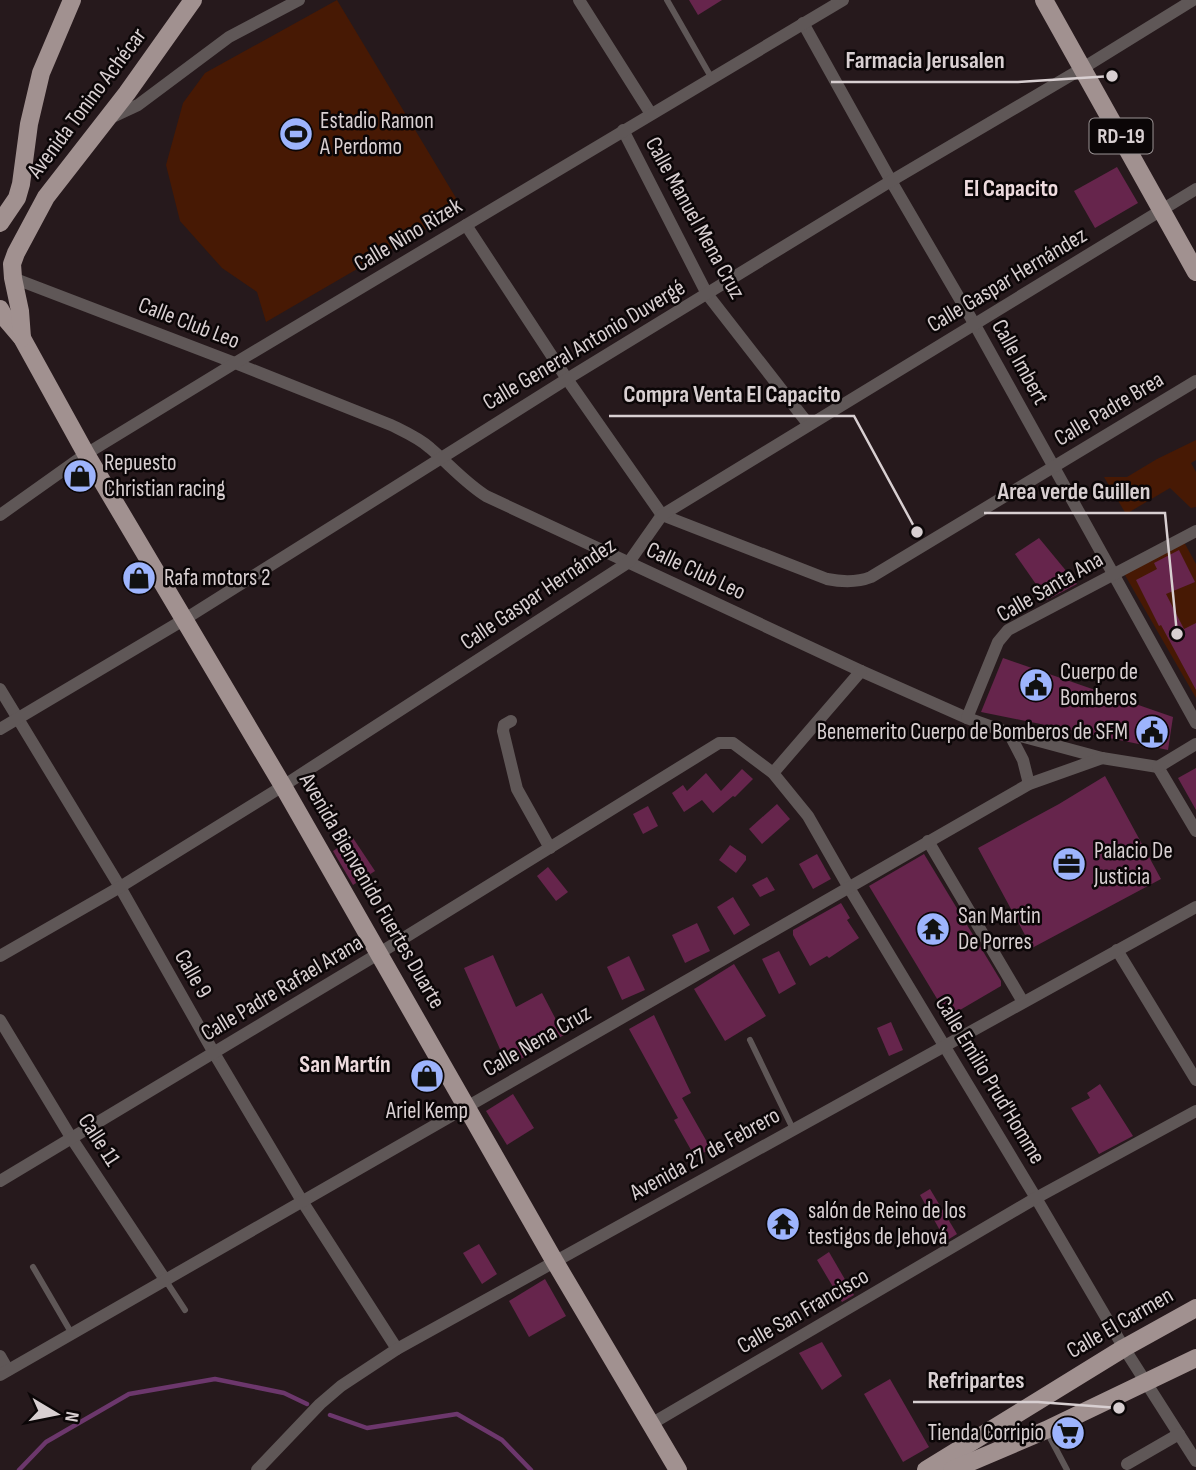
<svg xmlns="http://www.w3.org/2000/svg" width="1196" height="1470" font-family="'Sofia Sans Condensed',sans-serif">
  <rect width="100%" height="100%" fill="#26191c"/>
  <g fill="#471904">
    <path d="M337 0 462 208 266 322 257 292 222 268 180 221 166 165 183 103 205 73Z"/>
    <path d="M1196 440V460L1191 463 1196 472V507L1191 508 1170 488 1126 514 1104 477H1127L1157 459Z"/>
    <path d="M1184 542 1196 564V698L1122 570Z"/>
  </g>
  <g fill="none" stroke-linecap="round" stroke-linejoin="round">
    <g stroke="#6c376c" stroke-width="4.5">
      <path d="M330 1415 367 1428 457 1414 502 1440 531 1470"/>
      <path d="M19 1470 46 1442 129 1394 215 1379 284 1393 307 1404"/>
    </g>
  </g>
  <g fill="#66254c">
    <path d="M689 0H722L698 15Z"/>
    <path d="M1117 167 1138 203 1095 228 1074 191Z"/>
    <path d="M1039 538 1077 584 1047 600 1015 554Z"/>
    <path d="M1179 550 1195 582 1166 594 1184 629 1196 623V690L1161 625 1159 626 1136 580 1157 569 1154 563Z"/>
    <path d="M1003 658 1173 717 1168 750 981 712Z"/>
    <path d="M1196 768V810L1178 778Z"/>
    <path d="M742 769 753 779 735 797 733 796 713 813 702 800 684 812 672 793 683 785 687 791 706 773 721 791Z"/>
    <path d="M1105 776 1161 879 1032 948 978 848 1059 804Z"/>
    <path d="M777 804 790 819 762 844 749 829Z"/>
    <path d="M648 806 658 826 643 834 633 814Z"/>
    <path d="M353 838 375 871 353 885 333 851Z"/>
    <path d="M730 845 746 856V860L736 873 719 860Z"/>
    <path d="M817 854 831 879 813 889 799 864Z"/>
    <path d="M924 854 1001 981V986L948 1017 869 886Z"/>
    <path d="M548 867 568 892 556 901 537 876Z"/>
    <path d="M767 877 775 890 760 897 752 885Z"/>
    <path d="M733 897 750 925 734 935 717 907Z"/>
    <path d="M841 903 850 918 847 920 859 938 829 958 827 956 810 966 793 935V930Z"/>
    <path d="M697 923 710 951 685 963 672 935Z"/>
    <path d="M779 951 796 984 779 994 762 959Z"/>
    <path d="M493 955 516 1007 542 993 564 1035 535 1051 536 1052 507 1065 464 968Z"/>
    <path d="M629 956 645 990 622 1000 607 967Z"/>
    <path d="M734 964 766 1016 725 1041 694 989Z"/>
    <path d="M654 1015 691 1093 682 1098 711 1149 695 1157 674 1120 678 1118 629 1029Z"/>
    <path d="M891 1022 903 1050 889 1056 877 1028Z"/>
    <path d="M1100 1084 1133 1136 1099 1154 1071 1108 1090 1098 1087 1093Z"/>
    <path d="M513 1094 534 1128 507 1145 486 1111Z"/>
    <path d="M930 1189 957 1234 946 1241 920 1195Z"/>
    <path d="M479 1244 497 1274 482 1284 463 1253Z"/>
    <path d="M829 1252 854 1295 842 1302 817 1260Z"/>
    <path d="M545 1279 566 1316 529 1337 509 1301Z"/>
    <path d="M822 1342 842 1376 822 1390 799 1353Z"/>
    <path d="M890 1379 929 1447 903 1462 864 1394Z"/>
  </g>
  <g fill="none" stroke-linecap="round" stroke-linejoin="round">
    <g stroke="#5f5757" stroke-width="6">
      <path d="M667 0 711 77"/>
      <path d="M750 1040 793 1129"/>
      <path d="M33 1267 72 1334"/>
      <path d="M166 1281 185 1310"/>
      <path d="M1047 1432 1067 1470"/>
    </g>
    <g stroke="#5f5757" stroke-width="12">
      <path d="M579 0 651 114"/>
      <path d="M803 23 891 181 975 325 1196 723"/>
      <path d="M108 119 138 105 229 37 299 0"/>
      <path d="M623 130 707 294 809 425"/>
      <path d="M466 225 567 379 662 515 827 579C842 582 856 583 871 577L1196 381"/>
      <path d="M13 278 235 363 391 425C405 432 419 438 430 448 449 464 464 482 486 496L861 671 967 718 1009 733 1102 758 1158 767"/>
      <path d="M0 515 86 454 235 363 843 0"/>
      <path d="M0 689 120 887 214 1053 302 1201 397 1349"/>
      <path d="M967 718 998 642 1008 630 1196 531"/>
      <path d="M511 721 504 725 503 731 517 789 550 848"/>
      <path d="M0 729 185 619 567 379 891 181 1083 68 1193 0"/>
      <path d="M1009 733 1023 760 1029 784"/>
      <path d="M1158 767 1196 831"/>
      <path d="M1158 767 1196 744"/>
      <path d="M773 773 861 671"/>
      <path d="M928 841 1023 1002"/>
      <path d="M1117 950 1196 1080"/>
      <path d="M0 956 120 887 283 786 629 562 662 515 1196 189"/>
      <path d="M0 1020 72 1139 166 1281"/>
      <path d="M0 1181 378 954 719 743H733L773 773 808 816 848 886 1036 1198 1124 1348 1196 1461"/>
      <path d="M0 1356 8 1370"/>
      <path d="M0 1375 1029 784 1102 758"/>
      <path d="M651 1424 1036 1198 1196 1111"/>
      <path d="M1127 1464 1179 1434"/>
      <path d="M257 1470 320 1404 341 1386 397 1349 1196 907"/>
    </g>
    <g stroke="#a19190" stroke-width="18">
      <path d="M1044 0 1196 272"/>
      <path d="M0 223 17 198 21 184 29 124 41 73 72 0"/>
      <path d="M0 309 5 318 22 338 86 454 283 786 555 1262 678 1470"/>
      <path d="M22 338 20 311 13 278 12 264 16 253 46 197 127 93 193 0"/>
      <path d="M926 1470 1124 1348 1196 1308"/>
      <path d="M952 1470 1046 1430 1196 1358"/>
    </g>
  </g>
  <defs>
    <g id="stadium-disc" transform="scale(1.75)"><circle r="9.5" fill="#9db4fd" stroke="#0b0607"/><path d="M0-5a6.5 5 0 1 0 0 10a6.5 5 0 1 0 0-10ZM-3.5-1.8h7v3.6h-7Z" fill="#111"/></g>
    <g id="shop-disc" transform="scale(1.75)"><circle r="9.5" fill="#9db4fd" stroke="#0b0607"/><path d="M-5-2.5h2.3a2.7 3.5 0 0 1 5.4 0H5L5.5 6h-11ZM-1.5-2.5h3a1.5 2.3 0 0 0-3 0Z" fill="#111"/></g>
    <g id="civic-disc" transform="scale(1.75)"><circle r="9.5" fill="#9db4fd" stroke="#0b0607"/><path d="M-.6-6.5H3V-4.5H.6V-3L4-1V1h2V6H-6V1h2V-1L-.6-3ZM-1.2 2.5V6h2.4V2.5Z" fill="#111"/></g>
    <g id="office-disc" transform="scale(1.75)"><circle r="9.5" fill="#9db4fd" stroke="#0b0607"/><path d="M-6-3h4V-5.5h4V-3h4V5H-6ZM-1-4.5V-3h2v-1.5ZM-6 0V1H6V0Z" fill="#111"/></g>
    <g id="temple-disc" transform="scale(1.75)"><circle r="9.5" fill="#9db4fd" stroke="#0b0607"/><path d="M0-6L5-2H3V0L6.5 2.5H4V6H1.5V3h-3V6H-4V2.5H-6.5L-3 0V-2H-5Z" fill="#111"/></g>
    <g id="supermarket-disc" transform="scale(1.75)"><circle r="9.5" fill="#9db4fd" stroke="#0b0607"/><path d="M-6-5.5h2.5l.6 2H6L4.5 2H-2.5L-4.4-4H-6ZM-1.5 3.2a1.3 1.3 0 1 0 .1 0ZM3 3.2a1.3 1.3 0 1 0 .1 0Z" fill="#111"/></g>
  </defs>
  <g fill-rule="evenodd">
    <use href="#stadium-disc" x="296" y="134"/>
    <use href="#shop-disc" x="80" y="476"/>
    <use href="#shop-disc" x="139" y="578"/>
    <use href="#civic-disc" x="1036" y="685"/>
    <use href="#civic-disc" x="1152" y="732"/>
    <use href="#office-disc" x="1069" y="864"/>
    <use href="#temple-disc" x="933" y="929"/>
    <use href="#shop-disc" x="427" y="1076"/>
    <use href="#temple-disc" x="783" y="1224"/>
    <use href="#supermarket-disc" x="1068" y="1433"/>
  </g>
  <g text-anchor="middle" dominant-baseline="central" stroke-width="5" stroke-linejoin="round" paint-order="stroke">
    <rect fill="#0b0607" stroke="#9a9394" stroke-width="2" x="1089.5" y="118.5" width="63" height="35" rx="5"/>
    <g font-size="21" font-weight="bold" fill="#d8cfd1">
      <text x="1121" y="136">RD-19</text>
    </g>
    <g font-size="23" fill="#d8cfd1" stroke="#0b0607">
      <text transform="translate(87 103) rotate(-53)">Avenida Tonino Achécar</text>
      <text transform="translate(695 218) rotate(61)">Calle Manuel Mena Cruz</text>
      <text transform="translate(408 235) rotate(-31)">Calle Nino Rizek</text>
      <text transform="translate(1007 280) rotate(-31)">Calle Gaspar Hernández</text>
      <text transform="translate(189 323) rotate(21)">Calle Club Leo</text>
      <text transform="translate(584 345) rotate(-31)">Calle General Antonio Duvergé</text>
      <text transform="translate(1020 362) rotate(61)">Calle Imbert</text>
      <text transform="translate(1109 409) rotate(-31)">Calle Padre Brea</text>
      <text transform="translate(696 571) rotate(25)">Calle Club Leo</text>
      <text transform="translate(1050 587) rotate(-30)">Calle Santa Ana</text>
      <text transform="translate(538 594) rotate(-34)">Calle Gaspar Hernández</text>
      <text transform="translate(372 891) rotate(60)">Avenida Bienvenido Fuertes Duarte</text>
      <text transform="translate(193 974) rotate(60)">Calle 9</text>
      <text transform="translate(282 988) rotate(-31)">Calle Padre Rafael Arana</text>
      <text transform="translate(537 1041) rotate(-30)">Calle Nena Cruz</text>
      <text transform="translate(990 1080) rotate(59)">Calle Emilio Prud'Homme</text>
      <text transform="translate(99 1140) rotate(57)">Calle 11</text>
      <text transform="translate(705 1154) rotate(-29)">Avenida 27 de Febrero</text>
      <text transform="translate(803 1311) rotate(-30)">Calle San Francisco</text>
      <text transform="translate(1120 1323) rotate(-30)">Calle El Carmen</text>
    </g>
    <g font-size="23" fill="#d8cfd1" stroke="#0b0607" text-anchor="start">
      <text x="320" y="121">Estadio Ramon<tspan x="320" dy="26">A Perdomo</tspan></text>
      <text x="104" y="463">Repuesto<tspan x="104" dy="26">Christian racing</tspan></text>
      <text x="164" y="578">Rafa motors 2</text>
      <text x="1060" y="672">Cuerpo de<tspan x="1060" dy="26">Bomberos</tspan></text>
      <text x="1128" y="732" text-anchor="end">Benemerito Cuerpo de Bomberos de SFM</text>
      <text x="1094" y="851">Palacio De<tspan x="1094" dy="26">Justicia</tspan></text>
      <text x="958" y="916">San Martin<tspan x="958" dy="26">De Porres</tspan></text>
      <text x="427" y="1111" text-anchor="middle">Ariel Kemp</text>
      <text x="808" y="1211">salón de Reino de los<tspan x="808" dy="26">testigos de Jehová</tspan></text>
      <text x="1044" y="1433" text-anchor="end">Tienda Corripio</text>
    </g>
    <g font-size="24" font-weight="bold" fill="#eedbde" stroke="#0b0607">
      <text x="1011" y="188">El Capacito</text>
      <text x="345" y="1064">San Martín</text>
    </g>
  </g>
  <path fill="none" stroke="#d8cfd1" stroke-width="2.5" d="M1112 76L1018 82H831M917 532L854 416H609M1177 634L1165 513H984M1119 1408L1038 1402H913"/>
  <g fill="#d8cfd1" stroke="#0b0607" stroke-width="2.5">
    <circle cx="1112" cy="76" r="7"/>
    <circle cx="917" cy="532" r="7"/>
    <circle cx="1177" cy="634" r="7"/>
    <circle cx="1119" cy="1408" r="7"/>
  </g>
  <g font-size="24" text-anchor="middle" font-weight="bold" fill="#d8cfd1" stroke="#0b0607" stroke-width="5" stroke-linejoin="round" paint-order="stroke">
    <text x="925" y="68">Farmacia Jerusalen</text>
    <text x="732" y="402">Compra Venta El Capacito</text>
    <text x="1074" y="499">Area verde Guillen</text>
    <text x="976" y="1388">Refripartes</text>
  </g>
  <g transform="translate(56 1414) rotate(100)" stroke="#0b0607" stroke-width="5" paint-order="stroke">
  <path d="M0-5L12 26L0 18L-12 26Z" fill="#d8cfd1"/>
  <text y="-10" font-size="19" font-weight="bold" text-anchor="middle" fill="#d8cfd1">N</text>
  </g>
</svg>
